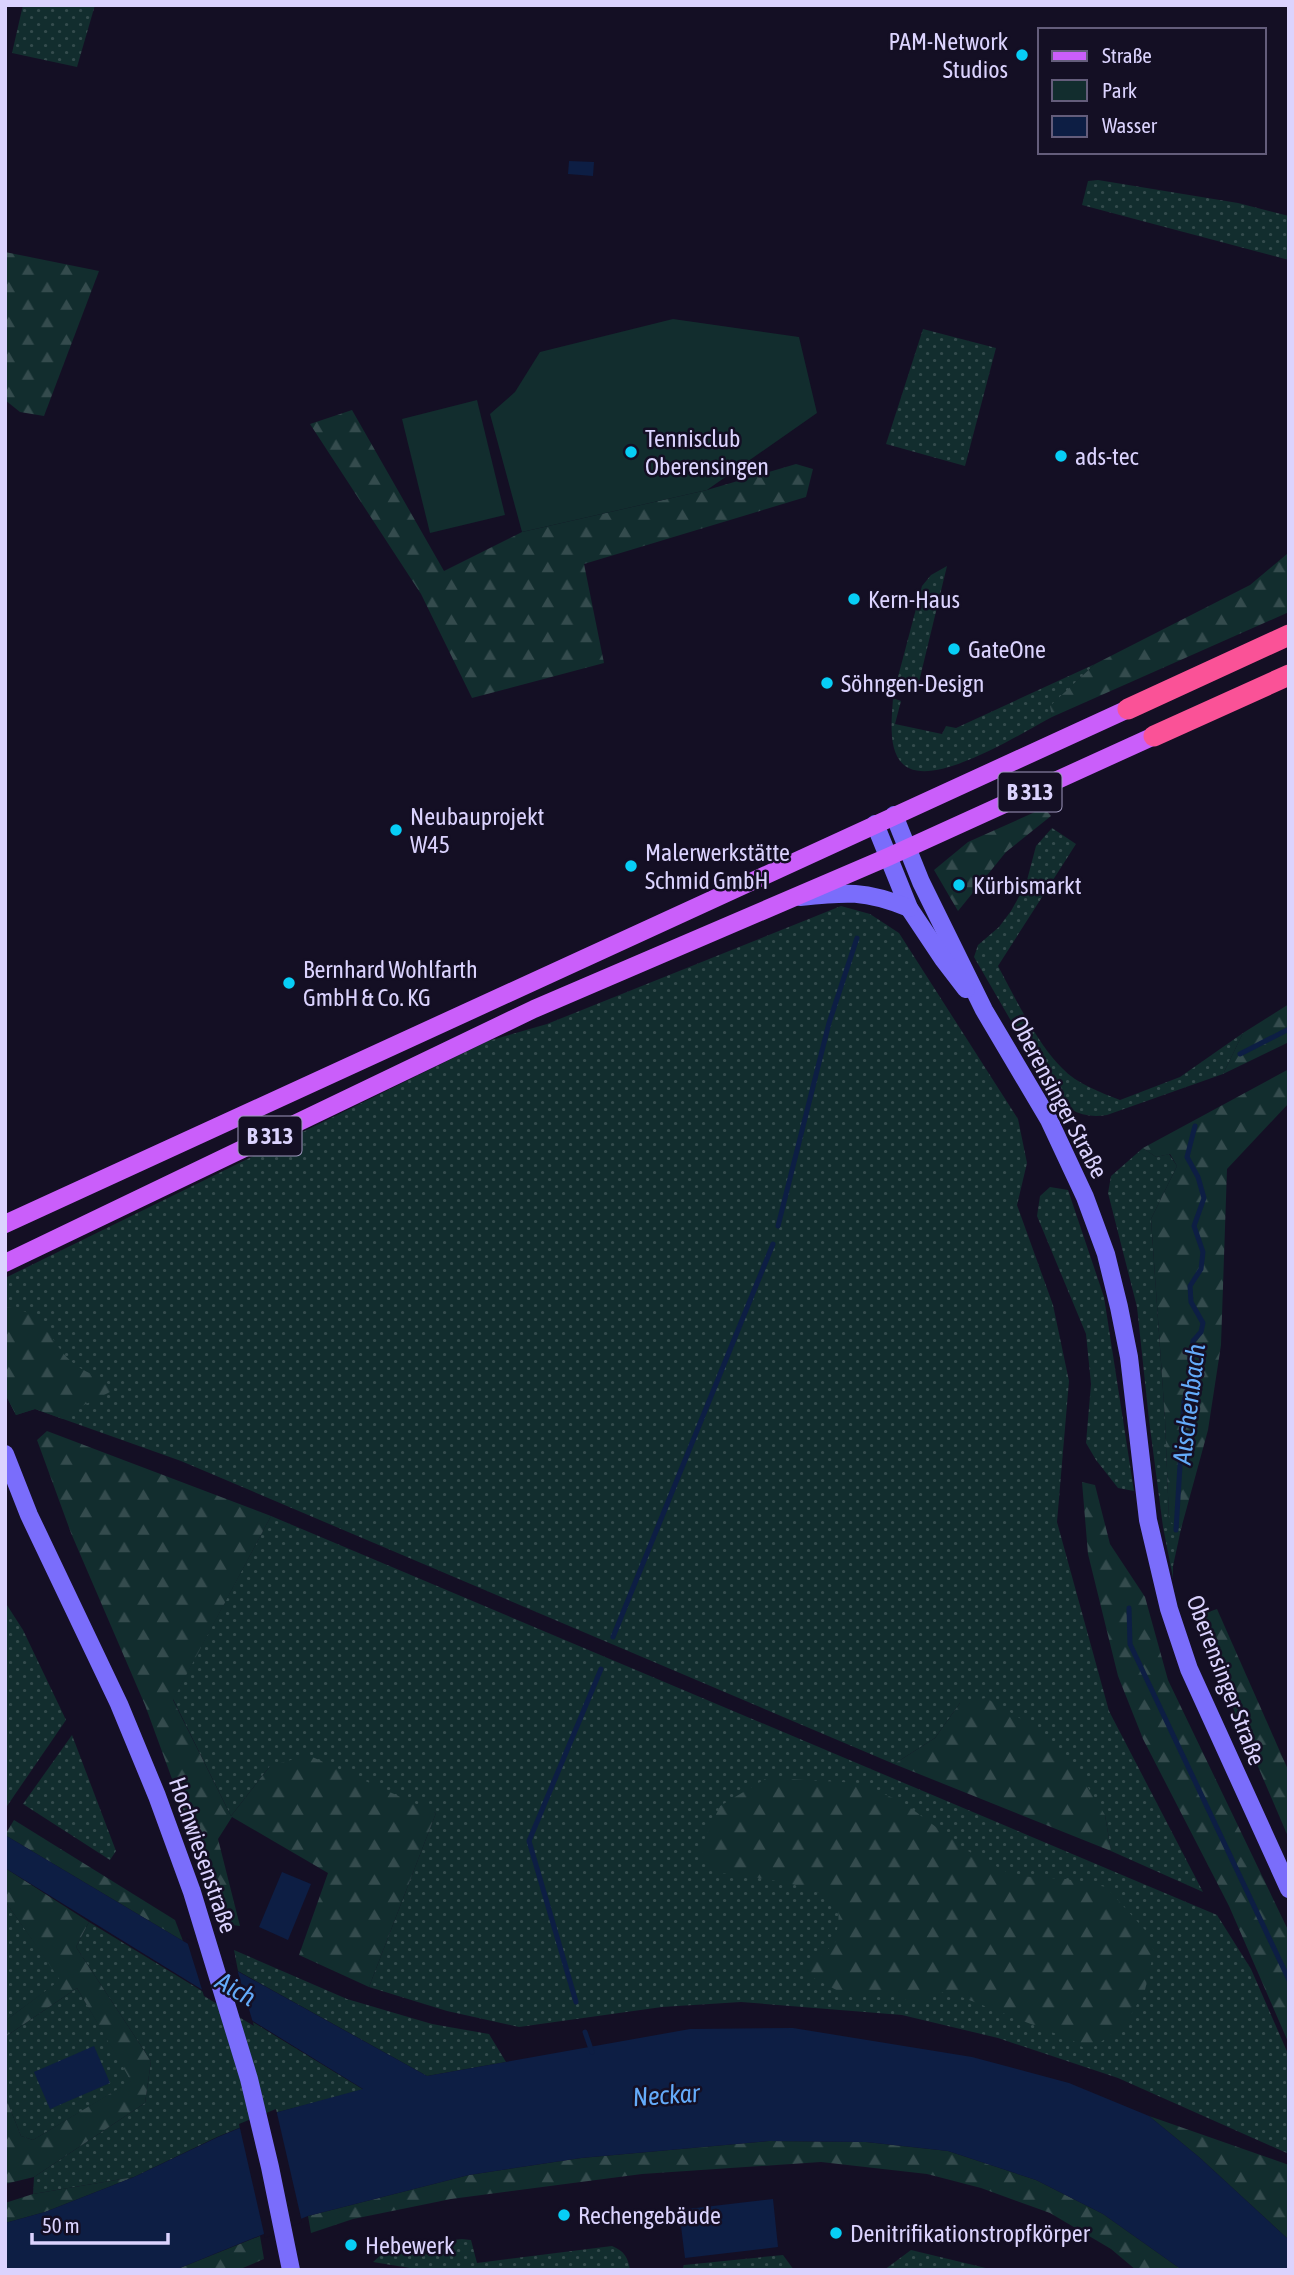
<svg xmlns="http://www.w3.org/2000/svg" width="1294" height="2275" font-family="'Asap Condensed',sans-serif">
  <defs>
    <pattern id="green-dots" width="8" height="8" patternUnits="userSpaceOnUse" patternTransform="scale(1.75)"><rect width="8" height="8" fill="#122d2e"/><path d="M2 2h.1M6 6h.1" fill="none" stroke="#344b4d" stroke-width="1.8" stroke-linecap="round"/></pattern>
    <pattern id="forest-firs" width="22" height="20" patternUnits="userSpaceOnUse" patternTransform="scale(1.75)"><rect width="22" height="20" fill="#122d2e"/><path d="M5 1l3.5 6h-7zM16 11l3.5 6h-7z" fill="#344b4d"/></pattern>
  </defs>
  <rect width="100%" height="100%" fill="#140f24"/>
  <g fill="url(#green-dots)">
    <path d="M23 5H95L77 67 12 53Z"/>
    <path d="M1098 180 1238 203 1289 216V260L1082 205 1088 181Z"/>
    <path d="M923 329 996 348 965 466 886 444Z"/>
    <path d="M947 566 918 686 906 683 902 694 894 692 922 586 931 575Z"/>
    <path d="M1095 664 1051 706 1052 717C1023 732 933 790 904 765 887 751 892 717 893 698L901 701 895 724 942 734 946 726 956 728Z"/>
    <path d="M1052 828 1076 844 998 966C1014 996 1038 1045 1062 1068 1077 1084 1100 1092 1120 1100L1180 1077 1243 1033 1223 1074 1107 1115C1082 1119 1066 1110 1051 1090L974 957 978 945 999 927 1011 911 1026 884 1036 846Z"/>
    <path d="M841 906 870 914 899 933 1018 1119 1027 1163 1017 1205 1053 1305 1069 1381 1057 1522 1109 1711 1203 1892 1111 1851 1105 1815 960 1703 935 1738 894 1764 181 1461 35 1409 16 1415 5 1394V1278L488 1041 547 1024Z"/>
    <path d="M1143 1148 1156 1157 1169 1154 1177 1166 1151 1219 1165 1419 1169 1520 1181 1529 1173 1566V1578L1163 1527 1149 1420 1137 1307 1108 1193 1111 1176Z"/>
    <path d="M1050 1187 1068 1190 1104 1297 1134 1491 1118 1488 1096 1460 1086 1443 1091 1384 1086 1334 1037 1216 1040 1196Z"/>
    <path d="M271 1516 1217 1915 1251 1969 1289 2056V2154L1118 2078 998 2038 902 2015 741 2002 662 2007 519 2027 447 2011 369 1987 436 1813 270 1766 231 1816 173 1699Z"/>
    <path d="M5 1602 23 1630 66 1720 5 1809Z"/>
    <path d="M72 1735 116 1851 110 1860 23 1804Z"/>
    <path d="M5 1901 61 1980 5 2021Z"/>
    <path d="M89 1922 364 2090 278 2112 217 2137 134 2177 33 2194 34 2177 145 2103 151 2061 76 1947Z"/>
    <path d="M234 1950 347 1999 432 2024 489 2034 506 2062 427 2076 238 1971Z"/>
    <path d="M77 1988 132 2081 33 2140 21 2136 5 2096V2037Z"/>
    <path d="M462 2239 471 2240 477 2263 612 2246C624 2251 628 2257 630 2270H422L373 2262 390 2247Z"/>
    <path d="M911 2250 994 2270H884Z"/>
    <path d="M783 2255 794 2270H682L684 2265Z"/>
  </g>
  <g fill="url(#forest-firs)">
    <path d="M5 252 99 271 44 416 20 412 5 400Z"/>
    <path d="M352 410 444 571 522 532 707 490 796 464 813 469 806 497 584 564 604 663 472 698 421 594 310 424Z"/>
    <path d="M1287 554 1289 612 1052 717 1050 706 1095 664 1250 585Z"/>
    <path d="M1044 808 1051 816 1006 852 958 911 934 870 968 842Z"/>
    <path d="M1289 1004V1042L1223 1074 1243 1033Z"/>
    <path d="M1289 1069V1103L1227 1169 1221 1345 1208 1430 1181 1529 1169 1521 1165 1419 1151 1219 1177 1166 1170 1154 1156 1157 1143 1148Z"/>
    <path d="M5 1307C48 1310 49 1346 77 1366 90 1375 103 1377 114 1390L82 1406 63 1419 35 1409 16 1415 5 1393Z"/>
    <path d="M47 1431 271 1516 173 1700 231 1816 270 1766 308 1755 436 1813 369 1987 299 1955 328 1873 232 1817 218 1839 240 1926 225 1924 145 1705 71 1533 37 1440Z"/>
    <path d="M1082 1482 1095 1485 1110 1544 1145 1597 1168 1680 1289 1932V2044L1229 1906 1143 1739 1118 1676 1088 1554Z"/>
    <path d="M1217 1609 1289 1772V1839L1194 1617Z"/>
    <path d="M986 1698 1043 1732 1078 1771 1105 1815 1111 1851 894 1764 935 1738 960 1703Z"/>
    <path d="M767 1778 860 1783 904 1803 968 1851 1014 1876 1066 1879 1106 1887 1145 1930 1154 1951 1145 1990 1126 2024 1088 2051 1072 2040 946 1991 918 2003 886 1995 844 1994 802 1972 835 1943C836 1934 840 1918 838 1910 830 1882 739 1876 713 1872L700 1849 720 1806Z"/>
    <path d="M14 1820 175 1920 183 1941 5 1835Z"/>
    <path d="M5 1868 89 1922 76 1947 151 2061 145 2103 34 2177 5 2184V2096L21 2136 33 2140 131 2081 77 1988 5 2037V2021L60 1980 5 1901Z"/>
    <path d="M1149 2116 1289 2165V2240L1199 2157Z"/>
    <path d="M769 2141 866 2142 948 2151 1036 2180 1103 2214 1182 2270H1136L1111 2249 1050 2213 981 2188 927 2174 821 2162 642 2174 451 2199 353 2219 311 2233 308 2216 469 2175 581 2158Z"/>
    <path d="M134 2177 45 2212 5 2223V2203L33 2194Z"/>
    <path d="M260 2236 264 2259 238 2270H175Z"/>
  </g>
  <g fill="#122d2e">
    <path d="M673 319 799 337 817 413 707 490 522 532 490 414 515 392 540 352Z"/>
    <path d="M477 400 505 515 430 533 402 419Z"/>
  </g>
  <g fill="#0d1e44">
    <path d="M569 161 594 162 593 176 568 174Z"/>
    <path d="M5 1835 183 1941 427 2076 690 2029 793 2028 972 2057 1069 2083 1149 2116 1199 2157 1289 2240V2270H1182L1103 2214 1036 2180 948 2151 866 2142 769 2141 581 2158 469 2175 308 2216 175 2270H5V2223L45 2212 134 2177 218 2137 278 2112 363 2089 5 1868Z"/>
    <path d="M282 1872 311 1884 288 1940 259 1927Z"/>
    <path d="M94 2046 110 2083 50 2109 34 2072Z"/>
    <path d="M773 2199 778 2247 685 2258 679 2210Z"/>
  </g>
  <g fill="#140f24">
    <path d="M186 1938 236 1966 254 2026 204 1996Z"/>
    <path d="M276 2109 302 2222 265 2238 239 2124Z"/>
  </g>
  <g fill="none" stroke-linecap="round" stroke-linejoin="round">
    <g stroke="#0d1e44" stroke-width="5">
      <path d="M1240 1054 1289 1029"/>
      <path d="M778 1226 829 1023 857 938"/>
      <path d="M1176 1530 1184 1401 1195 1370 1192 1359 1193 1341 1201 1332 1203 1323 1191 1302 1190 1286 1201 1269 1203 1252 1194 1226 1204 1198 1198 1177 1187 1157 1195 1126"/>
      <path d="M1129 1608 1130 1644 1289 1980"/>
      <path d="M613 1637 773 1244"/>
      <path d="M576 2002 529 1841 601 1669"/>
      <path d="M585 2032 592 2052"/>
    </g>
    <g stroke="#7a6dfb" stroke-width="18">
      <path d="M894 815 921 882 984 1010 1049 1120 1085 1197 1106 1254 1119 1307 1129 1357 1148 1520 1169 1609 1189 1669 1289 1889"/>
      <path d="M875 824 909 908 943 959 966 989"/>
      <path d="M800 897C846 892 865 890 909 908"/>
      <path d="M5 1454 29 1515 119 1704 157 1796 192 1892 249 2079 270 2167 291 2270"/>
    </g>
    <g stroke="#ca5efa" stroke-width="18">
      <path d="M5 1224 1128 709"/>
      <path d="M5 1263 534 1009 888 857 1154 736"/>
    </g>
    <g stroke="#fa5297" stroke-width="21">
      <path d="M1128 709 1289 635"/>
      <path d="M1154 736 1289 675"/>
    </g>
  </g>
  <g fill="#07cef6" stroke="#140f24" stroke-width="2.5">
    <circle cx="1022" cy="55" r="7"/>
    <circle cx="631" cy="452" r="7"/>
    <circle cx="1061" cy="456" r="7"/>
    <circle cx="854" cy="599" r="7"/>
    <circle cx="954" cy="649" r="7"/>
    <circle cx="827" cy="683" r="7"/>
    <circle cx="396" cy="830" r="7"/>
    <circle cx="631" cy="866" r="7"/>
    <circle cx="959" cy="885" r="7"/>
    <circle cx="289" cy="983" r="7"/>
    <circle cx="564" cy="2215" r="7"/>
    <circle cx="836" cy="2233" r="7"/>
    <circle cx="351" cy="2245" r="7"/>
  </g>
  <g text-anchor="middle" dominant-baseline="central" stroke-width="5" stroke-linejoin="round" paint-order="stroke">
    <g fill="#140f24" stroke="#9f98bd" stroke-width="2">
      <rect x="998.5" y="772.5" width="63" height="39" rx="5"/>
      <rect x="238.5" y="1116.5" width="63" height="39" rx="5"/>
    </g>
    <g font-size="23" font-weight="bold" fill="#dbd3fe">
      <text x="1030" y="792">B 313</text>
      <text x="270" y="1136">B 313</text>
    </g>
    <g font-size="24" fill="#dbd3fe" stroke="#140f24" text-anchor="start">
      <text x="1008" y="41" text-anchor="end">PAM-Network<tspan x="1008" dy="28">Studios</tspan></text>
      <text x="645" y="438">Tennisclub<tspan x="645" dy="28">Oberensingen</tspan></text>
      <text x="1075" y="456">ads-tec</text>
      <text x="868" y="599">Kern-Haus</text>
      <text x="968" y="649">GateOne</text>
      <text x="841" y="683">Söhngen-Design</text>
      <text x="410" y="816">Neubauprojekt<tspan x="410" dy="28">W45</tspan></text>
      <text x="645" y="852">Malerwerkstätte<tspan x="645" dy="28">Schmid GmbH</tspan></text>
      <text x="973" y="885">Kürbismarkt</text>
      <text x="303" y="969">Bernhard Wohlfarth<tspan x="303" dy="28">GmbH &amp; Co. KG</tspan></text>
      <text x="578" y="2215">Rechengebäude</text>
      <text x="850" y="2233">Denitrifikationstropfkörper</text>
      <text x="365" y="2245">Hebewerk</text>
    </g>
    <g font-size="24" fill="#dbd3fe" stroke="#140f24">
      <text transform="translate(1059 1097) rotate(62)">Oberensinger Straße</text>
      <text transform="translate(1226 1680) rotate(69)">Oberensinger Straße</text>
      <text transform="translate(203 1855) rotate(71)">Hochwiesenstraße</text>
    </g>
    <g font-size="26" font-style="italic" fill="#64abfa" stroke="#140f24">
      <text transform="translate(1189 1404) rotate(-83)">Aischenbach</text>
      <text transform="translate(236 1989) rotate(30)">Aich</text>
      <text transform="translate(666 2095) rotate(-4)">Neckar</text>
    </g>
  </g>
  <rect width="1294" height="2275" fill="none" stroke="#dbd3fe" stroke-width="14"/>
  <rect x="1038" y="28" width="228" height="126" fill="#140f24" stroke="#645d7b" stroke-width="2"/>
  <rect x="1052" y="51" width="35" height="10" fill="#ca5efa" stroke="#645d7b" stroke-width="2"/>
  <text x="1102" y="63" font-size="21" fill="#dbd3fe">Straße</text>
  <rect x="1052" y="80" width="35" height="21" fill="#122d2e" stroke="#645d7b" stroke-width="2"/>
  <text x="1102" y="98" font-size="21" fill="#dbd3fe">Park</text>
  <rect x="1052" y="116" width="35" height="21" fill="#0d1e44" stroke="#645d7b" stroke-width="2"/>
  <text x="1102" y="133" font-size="21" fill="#dbd3fe">Wasser</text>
  <path d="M32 2233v10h136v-10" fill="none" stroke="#dbd3fe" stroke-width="3.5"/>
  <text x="42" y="2233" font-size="21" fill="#dbd3fe" stroke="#140f24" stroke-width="5" paint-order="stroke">50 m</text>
</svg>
